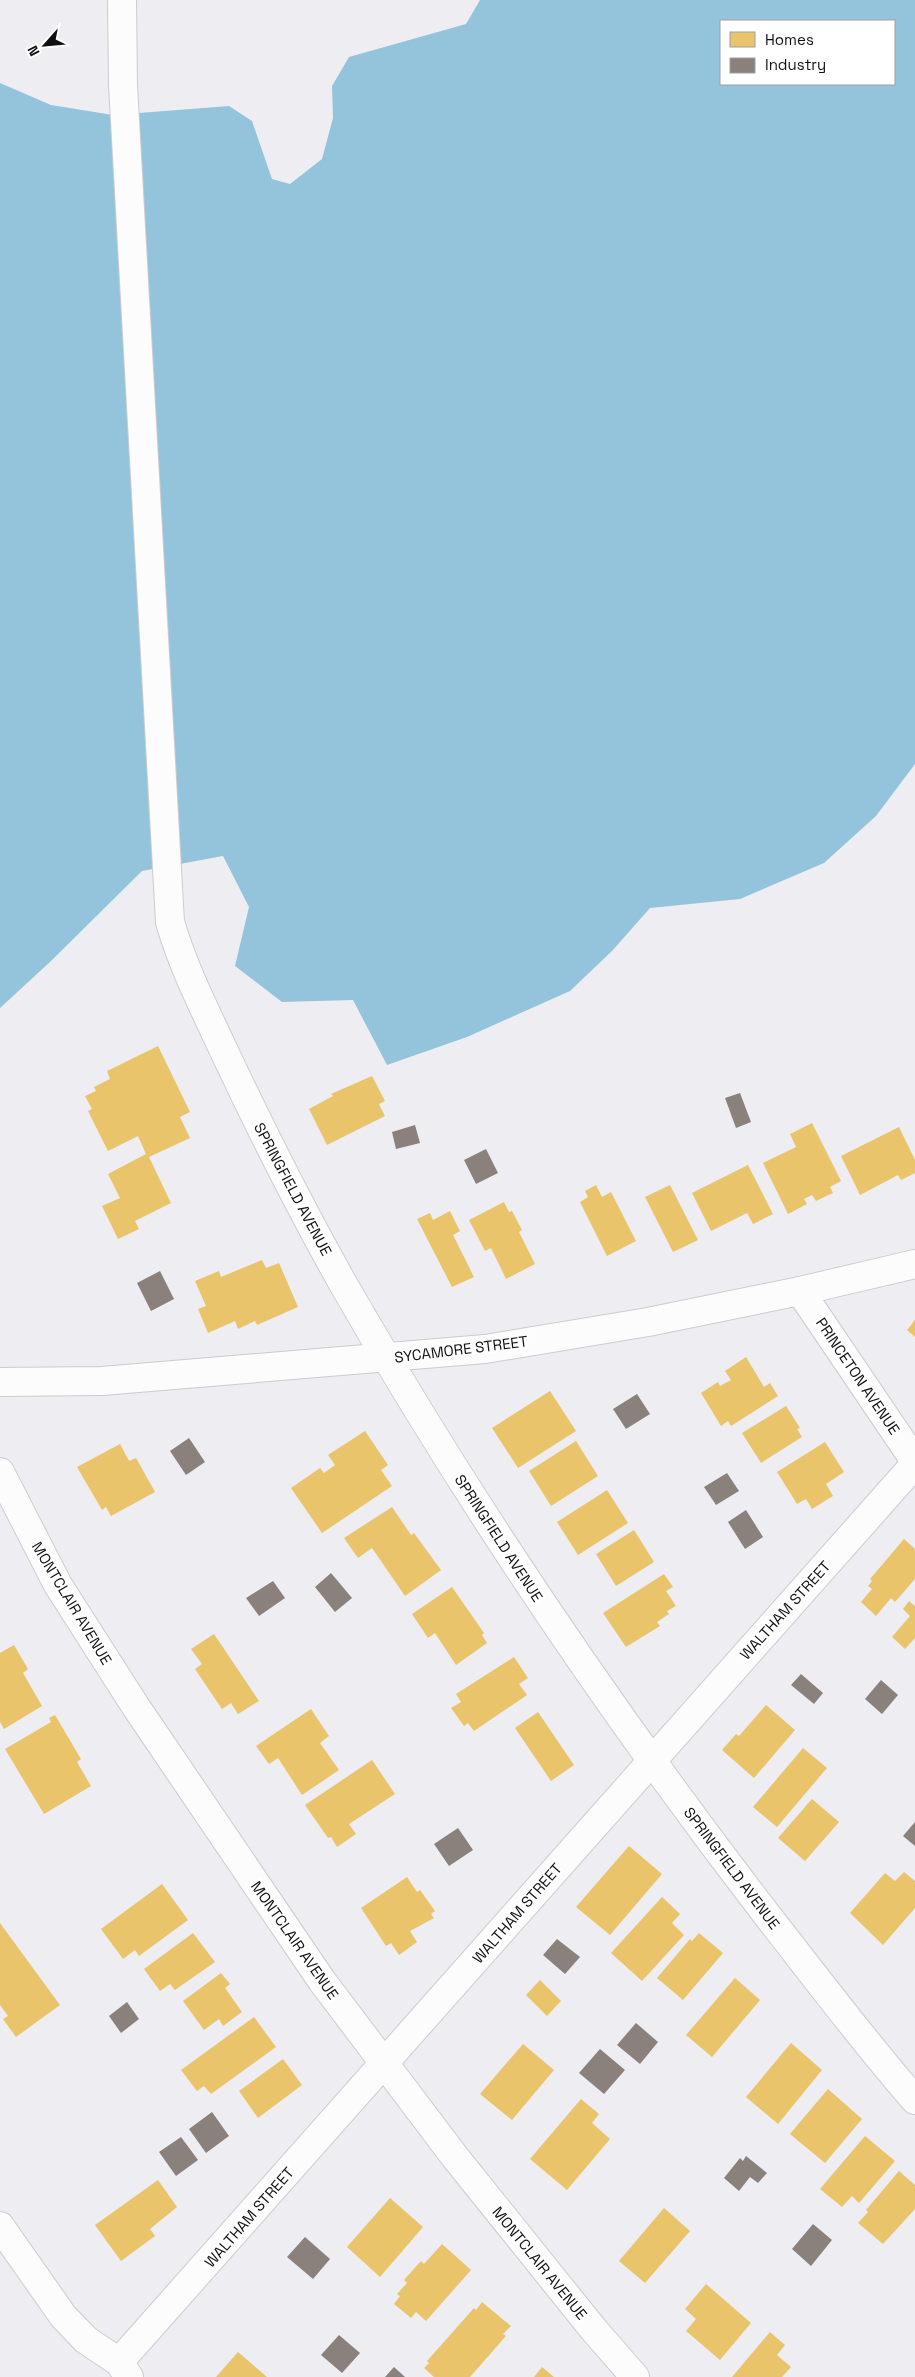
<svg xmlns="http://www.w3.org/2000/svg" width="915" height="2377" font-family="'Space Grotesk',sans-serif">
  <rect width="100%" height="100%" fill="#eeedf2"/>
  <path fill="#94c4db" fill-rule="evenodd" d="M480 0H915V764L876 816 824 863 740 899 650 908 612 951 570 991 467 1037 387 1065 353 1000 282 1002 235 966 249 907 223 856 142 871 51 961 0 1008V83L51 105 113 115 229 106 252 121 272 179 290 184 322 159 333 118 332 86 349 57 466 24ZM721 21H894V84H721Z"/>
  <g fill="#e9c46a">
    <path d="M158 1046 190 1112 180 1117 190 1138 149 1157 171 1203 135 1221 139 1229 118 1239 102 1206 120 1198 108 1174 146 1154 138 1136 108 1151 88 1111 92 1109 85 1096 96 1091 94 1087 110 1079 107 1071Z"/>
    <path d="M372 1076 385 1101 379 1104 385 1116 327 1145 309 1109 333 1096 331 1094Z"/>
    <path d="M812 1123 841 1181 830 1187 833 1193 816 1201 812 1195 804 1199 807 1204 788 1214 763 1163 796 1147 790 1134Z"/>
    <path d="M899 1127 915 1160V1173L901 1180 898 1175 860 1195 841 1156Z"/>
    <path d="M748 1165 773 1214 753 1224 747 1213 711 1231 692 1193Z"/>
    <path d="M596 1185 602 1197 611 1192 636 1241 607 1256 580 1202 588 1197 585 1191Z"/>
    <path d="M670 1185 698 1240 673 1252 645 1197Z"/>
    <path d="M504 1202 509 1212 512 1211 522 1230 519 1232 535 1264 506 1279 491 1248 485 1251 469 1220Z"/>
    <path d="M450 1211 460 1231 453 1235 474 1277 452 1287 417 1219 430 1213 433 1220Z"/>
    <path d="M262 1260 266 1268 279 1263 298 1307 257 1325 255 1321 238 1329 235 1321 208 1333 198 1309 206 1306 195 1281 219 1271 221 1277Z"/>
    <path d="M915 1320V1337L907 1330Z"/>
    <path d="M746 1357 764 1387 770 1383 778 1396 731 1426 728 1421 721 1426 701 1393 718 1382 720 1386 731 1380 725 1371Z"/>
    <path d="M550 1391 576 1431 518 1468 492 1428Z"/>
    <path d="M786 1406 800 1428 797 1429 802 1437 761 1463 742 1433Z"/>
    <path d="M365 1431 388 1465 381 1470 392 1486 322 1533 291 1488 320 1468 324 1473 335 1465 328 1455Z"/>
    <path d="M576 1441 598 1476 551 1506 529 1471Z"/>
    <path d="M825 1442 844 1472 826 1484 833 1496 812 1509 806 1499 797 1504 777 1472Z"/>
    <path d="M120 1444 129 1461 136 1458 155 1492 111 1516 106 1507 102 1510 77 1467Z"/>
    <path d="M607 1490 628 1523 578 1555 557 1522Z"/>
    <path d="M392 1507 411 1535 414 1533 441 1570 405 1596 372 1548 358 1558 344 1538Z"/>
    <path d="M634 1530 654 1562 616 1586 596 1554Z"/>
    <path d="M904 1539 915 1549V1579L895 1602 891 1598 876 1616 861 1602 872 1589 868 1586 872 1581 870 1579Z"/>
    <path d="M664 1574 673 1587 666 1591 676 1606 667 1611 669 1614 657 1622 660 1626 626 1647 603 1613Z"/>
    <path d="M452 1587 484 1633 482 1635 487 1643 456 1665 435 1633 428 1638 412 1614Z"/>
    <path d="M909 1601 915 1606V1638L905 1649 892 1637 910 1616 903 1609Z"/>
    <path d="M214 1634 259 1701 238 1714 231 1703 222 1709 195 1669 202 1664 191 1649Z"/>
    <path d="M14 1645 28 1669 23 1673 42 1706 4 1729 0 1722V1653Z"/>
    <path d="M514 1657 528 1678 519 1684 527 1695 474 1731 468 1723 464 1726 451 1708 461 1702 456 1694Z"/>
    <path d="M766 1705 795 1730 754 1778 722 1750 736 1734 739 1736Z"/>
    <path d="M311 1709 329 1736 320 1743 339 1770 302 1795 278 1758 269 1764 256 1746Z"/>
    <path d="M538 1712 574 1765 551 1781 515 1728Z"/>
    <path d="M55 1715 81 1759 77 1762 91 1786 44 1814 5 1749 51 1722 49 1718Z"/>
    <path d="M803 1748 827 1768 777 1827 753 1807Z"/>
    <path d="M372 1760 395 1794 349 1824 356 1834 337 1847 331 1837 328 1838 305 1805Z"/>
    <path d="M812 1799 839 1822 805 1861 778 1838Z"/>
    <path d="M629 1846 662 1874 610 1935 576 1907Z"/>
    <path d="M904 1872 915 1881V1908L883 1945 850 1913 885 1873 895 1881Z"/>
    <path d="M407 1877 417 1892 420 1890 435 1911 431 1914 434 1918 410 1931 417 1942 399 1955 391 1943 386 1946 361 1908Z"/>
    <path d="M162 1884 188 1920 139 1956 135 1950 123 1959 101 1929Z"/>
    <path d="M662 1897 680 1914 672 1923 684 1935 642 1981 611 1953Z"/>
    <path d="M0 1923 60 2005 16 2037 3 2019 8 2016 0 2005Z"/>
    <path d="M193 1933 215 1962 175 1990 170 1984 160 1991 144 1969Z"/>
    <path d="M699 1933 723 1953 683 2000 657 1978 690 1939 692 1941Z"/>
    <path d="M221 1973 230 1984 225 1988 242 2012 223 2026 219 2019 204 2030 183 2001Z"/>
    <path d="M735 1978 760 2000 712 2057 686 2035Z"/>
    <path d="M540 1980 561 2001 547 2016 526 1995Z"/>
    <path d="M254 2017 276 2047 211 2094 204 2086 197 2091 181 2070Z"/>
    <path d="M791 2043 822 2070 778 2124 746 2097Z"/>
    <path d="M523 2044 554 2070 512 2120 480 2094Z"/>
    <path d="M283 2059 302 2085 258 2118 239 2091Z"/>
    <path d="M828 2089 862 2119 825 2163 790 2134Z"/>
    <path d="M581 2099 599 2114 592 2123 610 2139 567 2190 530 2159Z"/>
    <path d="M865 2136 895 2161 859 2203 852 2196 842 2207 820 2189Z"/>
    <path d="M899 2171 915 2185V2209L883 2244 858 2223 868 2212 866 2210Z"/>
    <path d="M158 2180 177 2207 150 2229 155 2236 121 2261 95 2225Z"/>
    <path d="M390 2198 423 2227 380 2277 347 2247Z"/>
    <path d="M664 2208 690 2231 645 2283 619 2261Z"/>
    <path d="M442 2244 471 2270 426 2321 416 2312 411 2318 394 2304 400 2296 397 2294 407 2283 404 2280 421 2261 424 2264Z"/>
    <path d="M706 2284 751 2323 720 2360 686 2331 696 2319 685 2309Z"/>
    <path d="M482 2302 511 2326 503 2334 506 2336 470 2377H434L424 2368 429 2363 427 2361 474 2308 476 2310Z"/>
    <path d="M770 2332 785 2345 777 2355 791 2367 782 2377H732Z"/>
    <path d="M238 2352 267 2377H216Z"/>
    <path d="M542 2367 554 2377H534Z"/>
  </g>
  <g fill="#8a817c">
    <path d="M740 1093 751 1122 736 1128 725 1098Z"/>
    <path d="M415 1125 420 1143 396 1149 392 1132Z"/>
    <path d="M486 1149 498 1173 476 1184 464 1160Z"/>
    <path d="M160 1271 174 1299 151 1311 137 1283Z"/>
    <path d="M637 1394 650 1414 626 1429 613 1409Z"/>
    <path d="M189 1438 205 1462 186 1475 170 1451Z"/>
    <path d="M727 1473 739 1491 716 1505 704 1487Z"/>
    <path d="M746 1510 763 1537 745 1549 728 1522Z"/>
    <path d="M331 1573 352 1598 335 1612 315 1587Z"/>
    <path d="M273 1581 285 1598 259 1616 246 1598Z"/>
    <path d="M801 1674 823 1693 814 1704 791 1685Z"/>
    <path d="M881 1680 898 1695 882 1714 865 1699Z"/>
    <path d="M915 1822V1846L903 1836Z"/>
    <path d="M458 1828 473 1850 449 1866 434 1844Z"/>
    <path d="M557 1939 580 1957 565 1974 543 1955Z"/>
    <path d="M127 2002 139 2019 121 2033 109 2016Z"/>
    <path d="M636 2023 658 2042 640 2064 617 2045Z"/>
    <path d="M600 2049 625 2070 604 2094 579 2073Z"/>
    <path d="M212 2112 229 2136 206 2153 189 2129Z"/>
    <path d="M181 2137 198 2160 176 2176 159 2152Z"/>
    <path d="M746 2156 767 2173 758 2183 750 2177 739 2191 724 2178 740 2158 743 2161Z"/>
    <path d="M813 2224 832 2240 811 2266 792 2249Z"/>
    <path d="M305 2237 330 2259 313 2279 287 2257Z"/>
    <path d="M339 2335 360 2353 342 2373 321 2355Z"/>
    <path d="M394 2367 405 2377H385Z"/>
  </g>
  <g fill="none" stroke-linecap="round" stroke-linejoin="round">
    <g stroke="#cccbcf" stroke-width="30">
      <g id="minor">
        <path d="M122 0 123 85 170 922C183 967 204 1008 224 1051 262 1132 302 1211 346 1289 473 1509 615 1718 770 1919 818 1980 864 2042 915 2100"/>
        <path d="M800 1291 915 1461"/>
        <path d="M0 1382 102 1381 485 1349 648 1322 800 1291 915 1264"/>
        <path d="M0 1472 58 1585 136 1707 322 1981 455 2157 594 2330 635 2377"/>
        <path d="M0 2226 63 2316 86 2340 119 2362 129 2377"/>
        <path d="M119 2362 915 1464"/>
      </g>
    </g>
    <use href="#minor" stroke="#fcfcfd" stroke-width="28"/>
  </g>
  <g text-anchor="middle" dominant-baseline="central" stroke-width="5" stroke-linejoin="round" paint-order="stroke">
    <g font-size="15" fill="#101013" stroke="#fff">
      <text transform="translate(293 1189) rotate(62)">SPRINGFIELD AVENUE</text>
      <text transform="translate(461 1349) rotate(-7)">SYCAMORE STREET</text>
      <text transform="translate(858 1376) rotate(56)">PRINCETON AVENUE</text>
      <text transform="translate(499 1538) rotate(57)">SPRINGFIELD AVENUE</text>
      <text transform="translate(72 1603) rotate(59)">MONTCLAIR AVENUE</text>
      <text transform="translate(785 1610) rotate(-48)">WALTHAM STREET</text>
      <text transform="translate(732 1868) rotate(53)">SPRINGFIELD AVENUE</text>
      <text transform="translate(517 1913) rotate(-49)">WALTHAM STREET</text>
      <text transform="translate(295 1940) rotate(55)">MONTCLAIR AVENUE</text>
      <text transform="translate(249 2217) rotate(-49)">WALTHAM STREET</text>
      <text transform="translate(540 2263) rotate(51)">MONTCLAIR AVENUE</text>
    </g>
  </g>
  <rect x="720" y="20" width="175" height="65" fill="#ffffff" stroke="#9f9fa1"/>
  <rect x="730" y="32" width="25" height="15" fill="#e9c46a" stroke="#9f9fa1"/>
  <text x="765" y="45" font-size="15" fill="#101013">Homes</text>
  <rect x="730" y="58" width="25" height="15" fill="#8a817c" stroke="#9f9fa1"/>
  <text x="765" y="70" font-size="15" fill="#101013">Industry</text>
  <g transform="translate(45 45) rotate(243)" stroke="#ffffff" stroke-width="4" paint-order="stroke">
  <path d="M0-4L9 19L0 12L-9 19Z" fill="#101013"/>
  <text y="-8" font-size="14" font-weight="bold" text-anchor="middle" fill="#101013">N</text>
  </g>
</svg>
